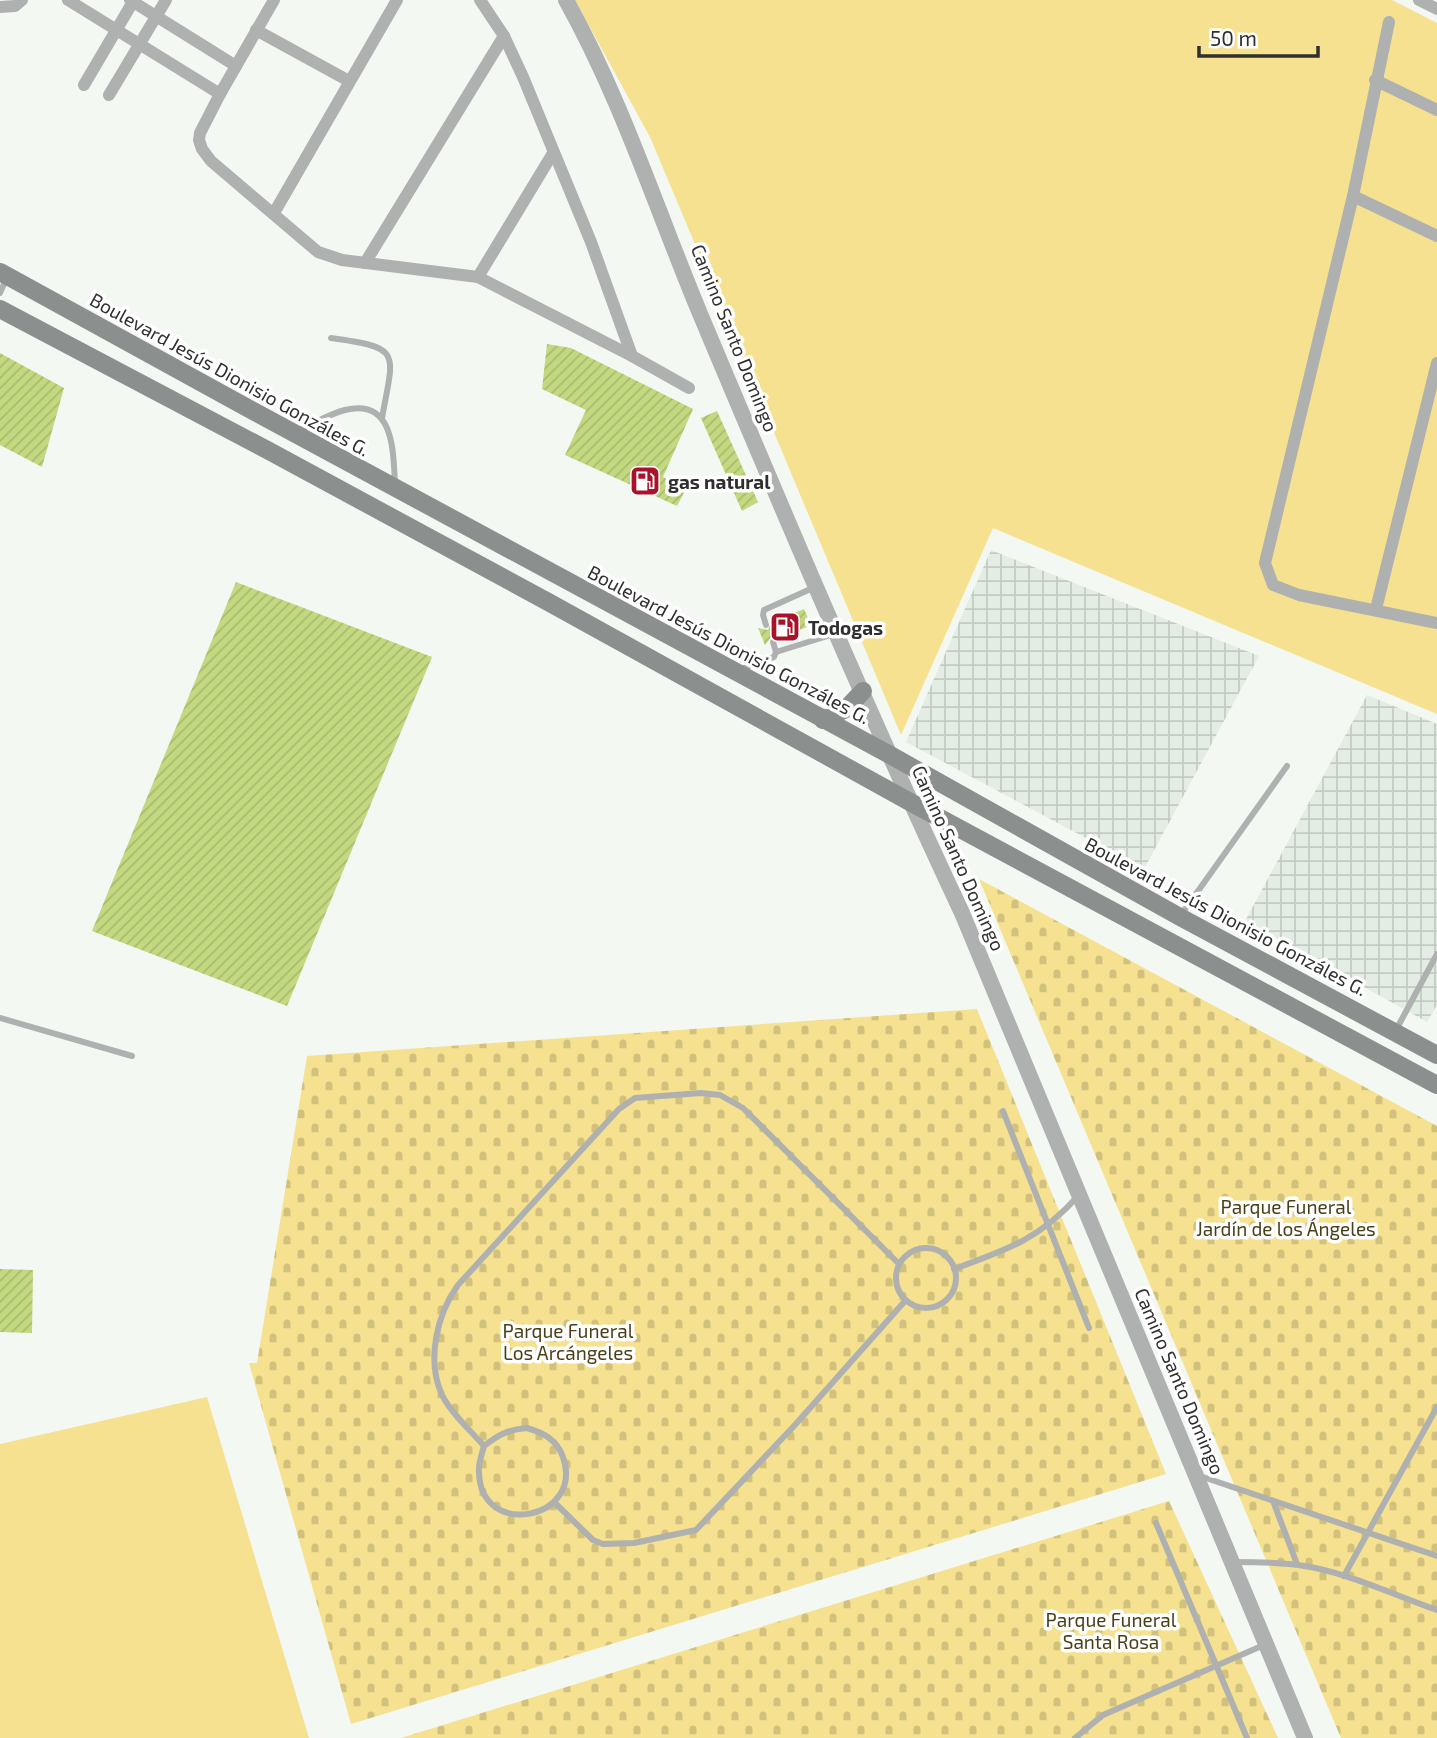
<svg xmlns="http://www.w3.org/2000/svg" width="1437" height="1738" font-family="'Exo 2',sans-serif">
  <defs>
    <pattern id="industrial-grid" width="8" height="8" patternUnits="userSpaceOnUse" patternTransform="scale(1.75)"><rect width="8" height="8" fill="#e3ede3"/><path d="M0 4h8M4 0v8" fill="none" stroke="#c3ccc3"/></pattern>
    <pattern id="cemetery-stones" width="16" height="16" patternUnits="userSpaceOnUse" patternTransform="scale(1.75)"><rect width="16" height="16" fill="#f5e190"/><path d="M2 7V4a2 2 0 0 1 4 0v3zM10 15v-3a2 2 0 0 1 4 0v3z" fill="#d2c17c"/></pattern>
    <pattern id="building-hatch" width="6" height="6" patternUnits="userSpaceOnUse" patternTransform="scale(1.75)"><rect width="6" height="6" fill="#c2d980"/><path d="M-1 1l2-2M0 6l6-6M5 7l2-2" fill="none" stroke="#a7bb6f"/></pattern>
  </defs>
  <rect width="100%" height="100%" fill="#f3f8f3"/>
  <g fill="url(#industrial-grid)">
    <path d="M991 550 1259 656 1144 869 906 742Z"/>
    <path d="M1367 695 1437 724V1005L1427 1022 1245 921Z"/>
  </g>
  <g fill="#f5e190">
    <path d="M575 0H1392L1437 23V714L993 528 901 735 650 137Z"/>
    <path d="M207 1397 309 1738H0V1444Z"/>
  </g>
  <g fill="url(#cemetery-stones)">
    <path d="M979 879 1437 1126V1738H1341Z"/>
    <path d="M977 1009 1166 1474 351 1724 249 1363H257L307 1056Z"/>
    <path d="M1169 1501 1278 1738H401Z"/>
  </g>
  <g fill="url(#building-hatch)">
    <path d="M547 344 571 348 693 409 663 477 686 489 677 506 565 455 586 410 542 389Z"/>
    <path d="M0 353 64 388 42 467 0 445Z"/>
    <path d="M717 411 758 502 742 511 701 418Z"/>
    <path d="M236 582 432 657 287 1006 92 931Z"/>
    <path d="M804 609 811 625 778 640 771 637 765 645 758 628 768 630 771 623Z"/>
    <path d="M0 1269 33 1270 32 1333 0 1332Z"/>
  </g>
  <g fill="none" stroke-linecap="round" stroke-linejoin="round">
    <g stroke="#aeb1af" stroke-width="6">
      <path d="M0 293 7 277"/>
      <path d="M331 338C403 348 394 351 382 418"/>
      <path d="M299 430C313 424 329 414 345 410 394 398 393 450 395 483"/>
      <path d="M766 625 763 615 764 610 815 587"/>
      <path d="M776 652 834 634"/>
      <path d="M741 669 774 657 776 652 773 642"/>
      <path d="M1181 915 1287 766"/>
      <path d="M0 1018 132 1056"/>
      <path d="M1396 1030 1437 954"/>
      <path d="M1003 1111 1089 1328"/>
      <circle cx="926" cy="1278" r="30"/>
      <path d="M954 1269C1006 1250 1040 1239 1078 1196"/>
      <path d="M527 1428C544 1433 557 1440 563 1457 585 1520 480 1540 479 1472 478 1464 482 1454 484 1446 498 1435 509 1429 527 1428Z"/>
      <path d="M484 1446C470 1430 451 1413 442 1395 426 1360 437 1314 458 1285L619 1109 635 1098 701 1093 720 1095 743 1108 899 1264"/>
      <path d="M1200 1476 1437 1556"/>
      <path d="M1273 1501 1297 1564"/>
      <path d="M554 1502 593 1540 603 1544 634 1543 696 1530 794 1426 905 1301"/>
      <path d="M1156 1523 1247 1738"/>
      <path d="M1233 1562C1254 1562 1276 1562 1298 1565 1341 1570 1394 1595 1437 1610"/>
      <path d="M1344 1576 1437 1407"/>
      <path d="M1075 1738 1103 1715 1264 1645"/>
    </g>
    <g stroke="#aeb1af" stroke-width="12">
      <path d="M68 0 220 94"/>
      <path d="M130 0 236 66"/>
      <path d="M274 0 220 94 200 133 199 140 202 149 211 161 318 252 342 260 478 277 632 356 689 388"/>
      <path d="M480 0 504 36 523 77 591 242 632 356"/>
      <path d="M1419 0 1437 9"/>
      <path d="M0 7 15 6 22 0"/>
      <path d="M1389 22 1353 196 1265 563 1273 585 1299 595 1437 623"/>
      <path d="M256 30 349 81"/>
      <path d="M1375 80 1437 110"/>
      <path d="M84 85 134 0"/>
      <path d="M109 95 166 0"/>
      <path d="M1353 196 1437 236"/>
      <path d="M274 213 397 0"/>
      <path d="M365 263 504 36"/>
      <path d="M478 277 553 153"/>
      <path d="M1376 609 1437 363"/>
    </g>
    <path stroke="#aeb1af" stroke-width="16" d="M566 0C622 100 657 211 701 316 785 516 870 717 962 913L1305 1738"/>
    <g stroke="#8b8f8d" stroke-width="18">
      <path d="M0 272 255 412 892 756 1180 917 1437 1055"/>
      <path d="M0 309 271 452 550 603 910 802 1437 1085"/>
      <path d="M823 720 846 709 863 691"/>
    </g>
  </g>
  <defs>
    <g id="fuel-square" transform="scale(1.575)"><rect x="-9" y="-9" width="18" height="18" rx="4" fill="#a9132a" stroke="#fff"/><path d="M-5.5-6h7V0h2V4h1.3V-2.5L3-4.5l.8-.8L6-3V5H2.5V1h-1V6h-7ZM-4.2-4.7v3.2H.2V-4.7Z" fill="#fff"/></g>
  </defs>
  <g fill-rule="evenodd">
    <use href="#fuel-square" x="645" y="481"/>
    <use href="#fuel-square" x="785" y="627"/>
  </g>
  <g text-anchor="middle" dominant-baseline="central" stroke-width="7" stroke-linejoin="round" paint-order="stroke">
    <g font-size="19" fill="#2e2f2e" stroke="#fff">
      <text transform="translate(735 338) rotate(68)">Camino Santo Domingo</text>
      <text transform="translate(230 374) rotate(29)">Boulevard Jesús Dionisio Gonzáles G.</text>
      <text transform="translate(729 644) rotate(28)">Boulevard Jesús Dionisio Gonzáles G.</text>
      <text transform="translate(959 858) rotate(66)">Camino Santo Domingo</text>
      <text transform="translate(1226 916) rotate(28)">Boulevard Jesús Dionisio Gonzáles G.</text>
      <text transform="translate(1180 1381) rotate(67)">Camino Santo Domingo</text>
    </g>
    <g font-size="19" font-weight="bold" fill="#2e2f2e" stroke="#fff" text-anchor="start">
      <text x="668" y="481">gas natural</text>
      <text x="808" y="627">Todogas</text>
    </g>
    <g font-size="19" fill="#493f17" stroke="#fff">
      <text x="1286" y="1206">Parque Funeral<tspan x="1286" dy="22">Jardín de los Ángeles</tspan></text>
      <text x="568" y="1330">Parque Funeral<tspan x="568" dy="22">Los Arcángeles</tspan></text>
      <text x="1111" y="1619">Parque Funeral<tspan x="1111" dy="22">Santa Rosa</tspan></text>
    </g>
  </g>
  <path d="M1199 46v10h119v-10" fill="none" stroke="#2e2f2e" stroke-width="3.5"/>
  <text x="1210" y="46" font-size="21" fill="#2e2f2e" stroke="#ffffff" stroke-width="5" paint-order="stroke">50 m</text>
</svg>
